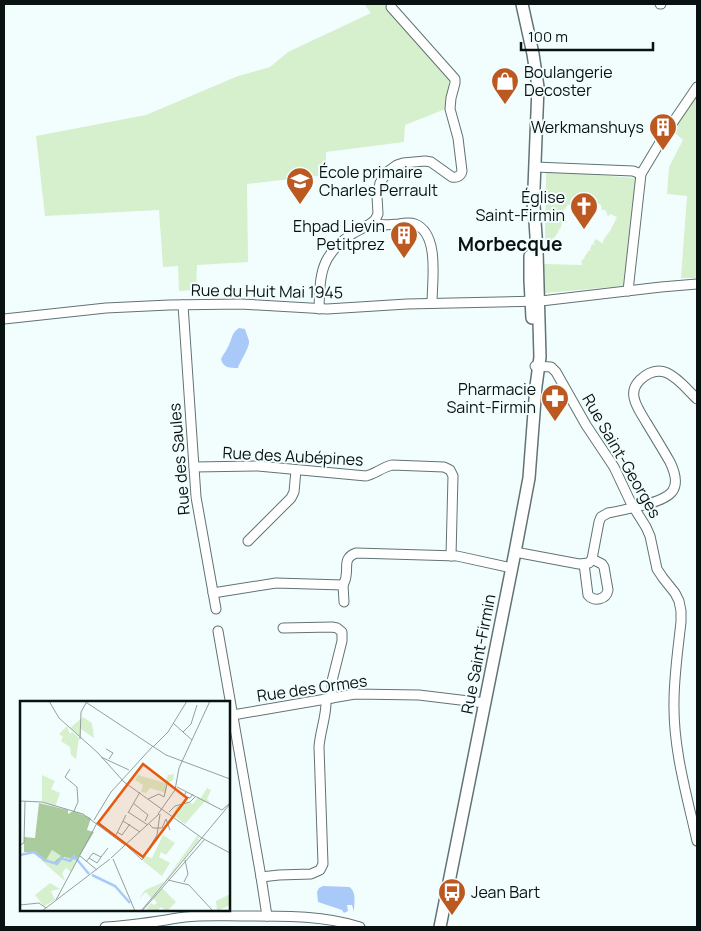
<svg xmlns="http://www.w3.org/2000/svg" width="701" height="931" font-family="Manrope,sans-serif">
  <rect width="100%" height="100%" fill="#f2fefe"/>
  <g fill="#d6efcd">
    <path d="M364 4H387L386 6 449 79 448 108 405 125 404 142 326 152V175L247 184 248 262 197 265 196 290 179 291 178 266 163 267 159 210 45 216 36 136 146 115 238 76 270 67 288 52 371 13Z"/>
    <path d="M697 91V278H681L687 196 667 194 669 167 683 140 672 130Z"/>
    <path d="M546 171 636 178 624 286 545 293 544 264 582 265V263L581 262 583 259H585L584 258 589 250 590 251 591 250 590 249 592 244 594 245 595 244 593 243 596 239 602 243H603V242L605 237H607L606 236 610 231 617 217 610 214 609 216 607 215V213L605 210H602L601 205 591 200V201L589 200 587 202H586L587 200H585L584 198 581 199 580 198 578 200 573 197 570 201 575 205 573 208 568 204 565 209H563L564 210 560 216 565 218 566 220 563 223 561 224 562 225 560 229 558 230 559 231 554 238H552V239L553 240 551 243 550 242 548 246H545Z"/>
  </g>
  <g fill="#a9c9f9">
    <path d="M239 328 245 329C246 333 248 337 249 341 250 347 240 361 238 368 230 368 223 368 221 359 223 355 226 351 228 347 232 340 231 333 239 328Z"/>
    <path d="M323 886 349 887C357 891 354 904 354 912L352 905H347L348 911 344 913 342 910 318 902 317 892 319 888Z"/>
  </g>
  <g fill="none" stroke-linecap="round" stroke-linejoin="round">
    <g stroke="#617373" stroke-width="11">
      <g id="minor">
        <path d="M660 4H661"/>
        <path d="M535 167 633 171 641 174"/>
        <path d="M373 222C380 227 391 224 399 224 404 223 410 222 415 224 440 234 432 282 432 303"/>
        <path d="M628 291 641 174 665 134 697 87"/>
        <path d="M183 305 196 497 216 609"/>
        <path d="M319 309C320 275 320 255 352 234 360 229 369 226 375 220L378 214 377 196 380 183 387 172 397 165 403 163 425 161 431 162 452 177C457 178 461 176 462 171L458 138 450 109 451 98 455 83V79L391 7"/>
        <path d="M4 319 106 308 169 305 241 304 327 309 407 304 541 301 661 287 697 284"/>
        <path d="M535 366 551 367 556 372 586 425 614 467 631 503 646 527 650 536 657 569 663 578 675 593 679 601 681 611V622C678 649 674 676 674 702 673 749 687 796 697 841"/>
        <path d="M194 467 258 466 366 476C375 474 383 467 392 465L444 467 450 470 453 476 451 556"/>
        <path d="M248 541 291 498 294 492 296 470"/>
        <path d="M515 552 579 564 589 563 592 559 599 522 601 517 608 513C620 511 632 508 644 505 670 498 684 491 670 462 662 448 654 435 646 422 642 415 637 408 635 401 632 393 634 386 640 380 664 357 681 384 697 399"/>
        <path d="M584 564 588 595C594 602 606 600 608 590L604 567 602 564 592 559"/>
        <path d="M343 585 344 602"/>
        <path d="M213 593 276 583 343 585C344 583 346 579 346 576 348 566 343 558 356 553L457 556 512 568"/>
        <path d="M283 628 332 627 337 628 342 632V641L332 681V698"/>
        <path d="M218 631 261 877 267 916"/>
        <path d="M233 715 355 694 419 695 485 703"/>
        <path d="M261 877 279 875 311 874 320 870 323 864 319 747C320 731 327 715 326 699"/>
        <path d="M105 927C132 926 158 921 185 917 204 915 223 916 242 916 282 916 322 915 360 927"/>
      </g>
    </g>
    <g stroke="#617373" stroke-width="14">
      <g id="major">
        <path d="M522 4 533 54 538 87 533 213"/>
        <path d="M530 256V280L532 318"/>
        <path d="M440 927 515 552 529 478 536 386 540 357 537 251 534 206"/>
      </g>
    </g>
    <use href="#minor" stroke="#fff" stroke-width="9"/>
    <use href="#major" stroke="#fff" stroke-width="11"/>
  </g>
  <defs>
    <g id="shop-pin" transform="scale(1.4375)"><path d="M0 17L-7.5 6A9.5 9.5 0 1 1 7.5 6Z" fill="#bc5920" stroke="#f2fefe"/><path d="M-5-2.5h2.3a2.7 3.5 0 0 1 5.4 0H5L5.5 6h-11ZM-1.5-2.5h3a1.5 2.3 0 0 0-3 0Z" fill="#fff"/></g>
    <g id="building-pin" transform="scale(1.4375)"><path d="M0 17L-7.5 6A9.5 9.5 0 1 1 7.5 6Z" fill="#bc5920" stroke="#f2fefe"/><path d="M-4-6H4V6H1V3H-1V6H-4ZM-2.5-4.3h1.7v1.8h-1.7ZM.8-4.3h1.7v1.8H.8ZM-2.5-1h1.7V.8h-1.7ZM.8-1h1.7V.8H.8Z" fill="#fff"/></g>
    <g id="school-pin" transform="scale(1.4375)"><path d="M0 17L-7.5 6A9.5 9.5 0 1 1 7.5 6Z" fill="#bc5920" stroke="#f2fefe"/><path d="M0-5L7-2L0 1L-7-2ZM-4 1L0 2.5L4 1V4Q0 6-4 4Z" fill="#fff"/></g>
    <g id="church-pin" transform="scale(1.4375)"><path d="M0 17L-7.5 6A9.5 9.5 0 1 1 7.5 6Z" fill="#bc5920" stroke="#f2fefe"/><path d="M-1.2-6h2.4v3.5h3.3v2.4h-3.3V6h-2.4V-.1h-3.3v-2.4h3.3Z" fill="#fff"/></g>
    <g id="pharmacy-pin" transform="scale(1.4375)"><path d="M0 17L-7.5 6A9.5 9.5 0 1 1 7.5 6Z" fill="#bc5920" stroke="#f2fefe"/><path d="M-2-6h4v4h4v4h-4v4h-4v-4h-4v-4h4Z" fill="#fff"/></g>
    <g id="bus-pin" transform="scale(1.4375)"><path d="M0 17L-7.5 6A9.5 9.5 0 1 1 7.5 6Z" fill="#bc5920" stroke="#f2fefe"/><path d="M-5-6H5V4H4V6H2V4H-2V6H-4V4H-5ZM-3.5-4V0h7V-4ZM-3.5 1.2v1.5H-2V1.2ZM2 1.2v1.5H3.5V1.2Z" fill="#fff"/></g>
  </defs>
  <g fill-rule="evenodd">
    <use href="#shop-pin" x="505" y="81"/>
    <use href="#building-pin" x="663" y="127"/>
    <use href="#school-pin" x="300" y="181"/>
    <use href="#church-pin" x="584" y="206"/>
    <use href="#building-pin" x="404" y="235"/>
    <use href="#pharmacy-pin" x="555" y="398"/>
    <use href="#bus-pin" x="452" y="892"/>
  </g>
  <g text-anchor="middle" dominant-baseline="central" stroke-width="4" stroke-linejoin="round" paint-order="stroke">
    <g font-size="16" fill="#0a1111" stroke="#f2fefe" text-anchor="end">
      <text x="524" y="72" text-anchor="start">Boulangerie<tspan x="524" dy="18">Decoster</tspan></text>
      <text x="644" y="127">Werkmanshuys</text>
      <text x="319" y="172" text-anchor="start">École primaire<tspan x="319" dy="18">Charles Perrault</tspan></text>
      <text x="565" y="197">Église<tspan x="565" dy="18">Saint-Firmin</tspan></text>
      <text x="385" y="226">Ehpad Lievin<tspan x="385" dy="18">Petitprez</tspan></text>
      <text x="536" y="389">Pharmacie<tspan x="536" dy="18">Saint-Firmin</tspan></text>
      <text x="471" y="892" text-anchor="start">Jean Bart</text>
    </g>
    <g font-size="16" fill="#0a1111" stroke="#f2fefe">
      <text transform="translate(267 291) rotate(1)">Rue du Huit Mai 1945</text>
      <text transform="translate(293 456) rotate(3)">Rue des Aubépines</text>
      <text transform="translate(622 456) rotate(60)">Rue Saint-Georges</text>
      <text transform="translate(179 459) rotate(-95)">Rue des Saules</text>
      <text transform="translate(478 654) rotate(-79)">Rue Saint-Firmin</text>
      <text transform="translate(312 688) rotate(-8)">Rue des Ormes</text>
    </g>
    <g font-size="19" font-weight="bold" fill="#0a1111" stroke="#f2fefe">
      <text x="510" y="244">Morbecque</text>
    </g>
  </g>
  <g transform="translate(20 701)">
    <rect width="210" height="210" fill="#f2fefe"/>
    <path d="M63 16 72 22 74 37 61 28V36L50 27ZM47 25 50 33 52 31 59 37 56 58 51 54 50 46 41 40 43 36 39 33ZM154 73 153 79 147 82 146 92 130 87 126 92 121 91 123 84 115 79 118 74 145 82 148 74ZM22 74 35 80 31 88 40 92 35 106 22 100ZM187 87 191 89 187 98 191 103 185 100 165 123 153 114 157 106 168 101 173 103 178 96 181 97ZM143 134 155 142 146 154 141 151 139 156 150 162 142 175 123 160 125 155 132 157ZM178 134 179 139 131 197 126 191 119 198 125 189 144 181ZM32 149 41 155 38 163 42 157 54 156 57 159 51 171 46 167 42 172 45 180 21 159H26ZM30 182 40 188 31 190 35 199 24 205 15 194ZM142 187 156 201 147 210 141 206 137 210H125L131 202 134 204 137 202 133 197ZM210 193V204L197 210 196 200Z" fill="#d6efcd"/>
    <path d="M19 102 48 109V113L53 110 71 117 67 129 74 131 57 159 44 156 37 164 34 161 41 155 32 149 26 159 14 151H4V136L15 137Z" fill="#aacc9c"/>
    <path fill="none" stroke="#a9c9f9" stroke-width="2.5" d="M0 154 14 151 24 159 37 163 41 157 50 160 54 155 69 173M72 174 95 185 110 202"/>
    <path fill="none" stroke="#959f9f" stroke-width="1" d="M29 0 39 17 78 52 104 81 182 137 210 152M64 0 146 54 210 78M153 22 172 39M163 31 171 23 177 4M60 38 61 11 66 2M133 46 148 31 167 0M86 48 93 52 89 58M81 56 109 69M50 68 45 76 57 86 58 101 54 110M157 86 202 109 210 102M166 91 164 95 170 97 173 93M128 98 139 93 144 96 147 83M0 100 22 101 63 113 105 144M113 102 128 114 125 120M108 111 128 124M149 111 155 105 170 101 176 95M108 112 120 91M138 113 155 89 159 67 190 0M74 119 91 91 133 45M103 120 120 131M129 123 133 127H142L146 118 150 129M97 131 102 134 110 123M96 134 106 114M0 144 4 142 5 100M106 144 122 159 137 134 140 113M60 155 77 169M69 157 77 162 81 156M91 157 139 113M93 158 115 210M66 161 73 152 81 156 88 147M148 179 169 184 193 210M164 181 168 173 165 159M36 199 77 122M0 204 19 202 26 207M22 210 90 158M121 210 210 103M122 210 185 138"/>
    <path fill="#e8590c" fill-opacity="0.15" stroke="#e8590c" stroke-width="2.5" d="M123 63 167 97 123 156 78 122Z"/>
    <rect width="210" height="210" fill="none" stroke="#0a1111" stroke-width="2.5"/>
  </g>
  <rect width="701" height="931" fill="none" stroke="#0a1111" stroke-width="10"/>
  <path d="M521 42v8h132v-8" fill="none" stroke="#0a1111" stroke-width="2.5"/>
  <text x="528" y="42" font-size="15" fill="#0a1111" stroke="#f2fefe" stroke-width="4" paint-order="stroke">100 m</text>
</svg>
